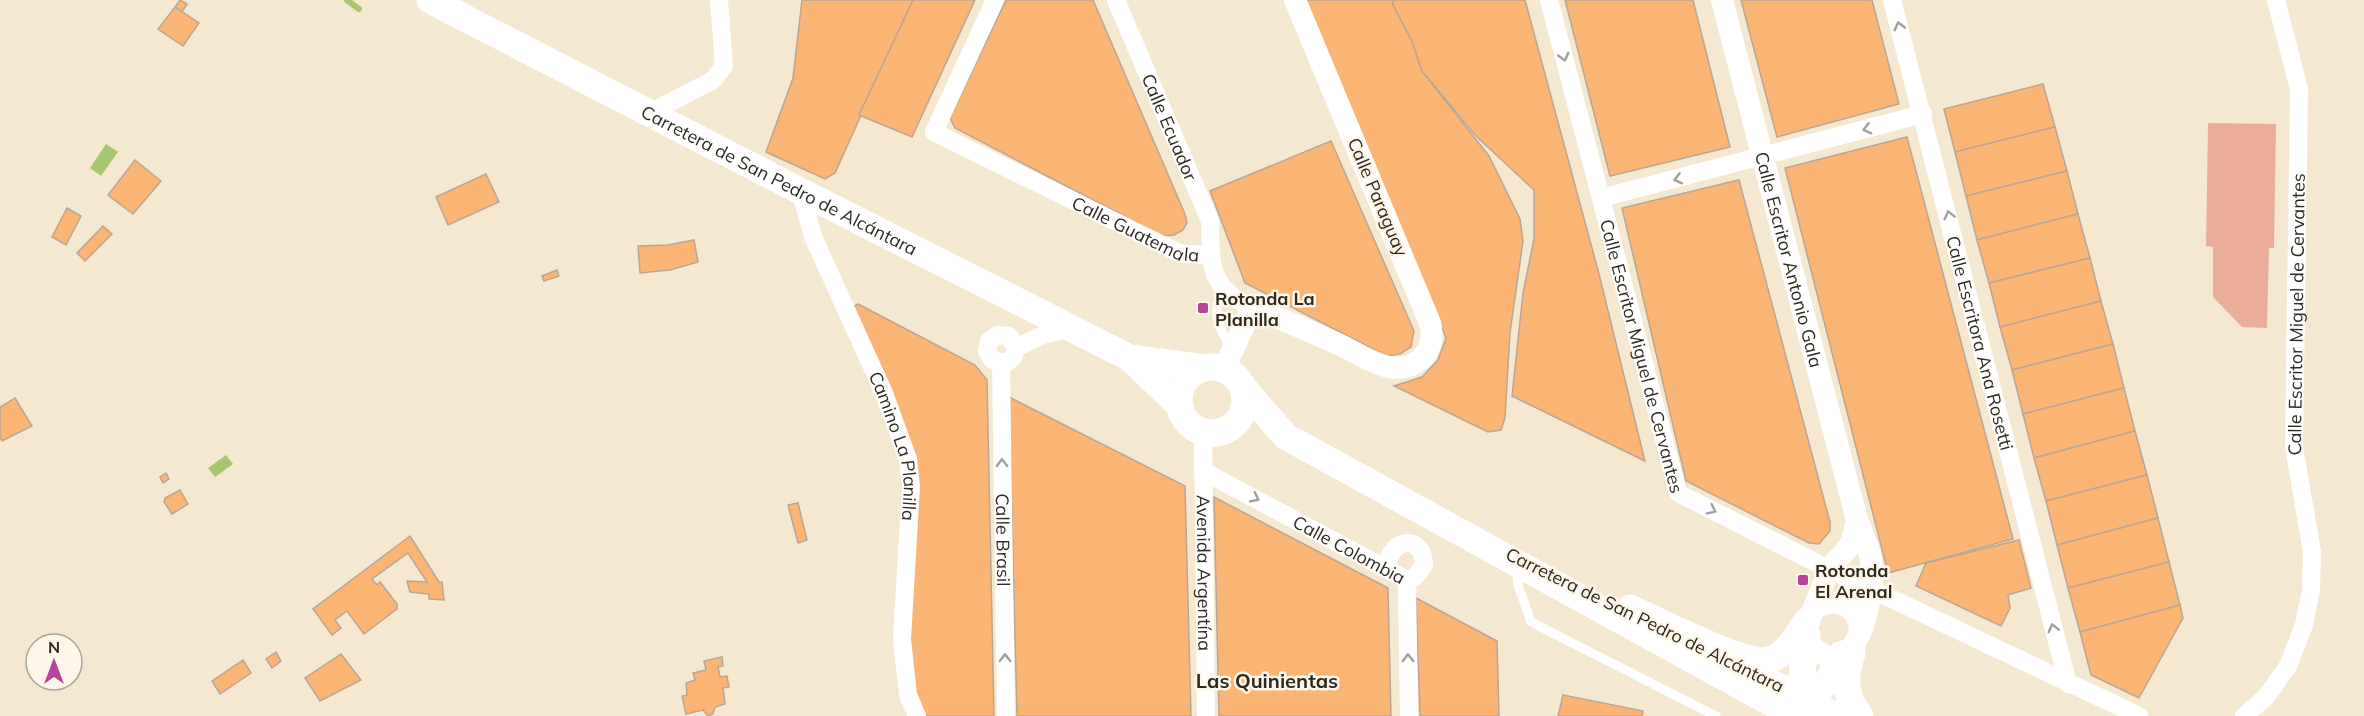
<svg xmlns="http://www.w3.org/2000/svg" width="2364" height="716" font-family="Mulish,sans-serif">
  <rect width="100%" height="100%" fill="#f5e8d1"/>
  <path fill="#eaae98" d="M2208 123 2276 124 2274 248H2269L2267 328 2242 327 2213 297V247L2206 246Z"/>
  <g fill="#a8c671">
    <path d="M106 144 118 152 101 176 90 168Z"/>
    <path d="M226 455 233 464 215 477 208 468Z"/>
  </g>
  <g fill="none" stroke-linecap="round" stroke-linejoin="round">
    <path stroke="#a8c671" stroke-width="6" d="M347 0 359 9"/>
  </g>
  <g fill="#fab474" stroke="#baa695" stroke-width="1.5">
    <path d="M180 0 187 4 182 12 175 7Z"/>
    <path d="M802 0H913L835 173 825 179 766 152 793 78Z"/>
    <path d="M913 0H975L912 137 859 115Z"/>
    <path d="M1006 0H1093L1185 214 1187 223 1183 230 1174 235 1162 236 955 128 950 118Z"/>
    <path d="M1305 0H1393V5L1412 41 1422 71 1489 156 1520 219 1523 241 1510 333 1505 418 1501 430 1488 432 1394 386 1422 377 1438 360 1446 338Z"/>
    <path d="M1393 0H1525L1599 274 1645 461 1512 396 1523 293 1534 239V190L1476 136 1422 71 1412 41 1393 5Z"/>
    <path d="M1565 0H1693L1730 147 1610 176Z"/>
    <path d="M1741 0H1872L1899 104 1777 137Z"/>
    <path d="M175 7 199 23 183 46 158 29Z"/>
    <path d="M2043 84 2055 127 1955 152 1944 109Z"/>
    <path d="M2055 127 2067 171 1966 196 1955 152Z"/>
    <path d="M1907 137 2013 539 1888 573 1785 168Z"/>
    <path d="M1331 141 1414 331 1411 347 1400 354 1386 356 1245 283 1210 191Z"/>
    <path d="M135 160 161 181 133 214 108 195Z"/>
    <path d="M2067 171 2078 214 1977 240 1966 196Z"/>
    <path d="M486 174 499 202 448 225 436 197Z"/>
    <path d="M1739 180 1830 522V531L1819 544 1809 543 1686 481 1622 208Z"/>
    <path d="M67 208 81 216 66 245 52 237Z"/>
    <path d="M2078 214 2090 258 1989 283 1977 240Z"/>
    <path d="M103 226 112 234 85 261 77 253Z"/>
    <path d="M694 240 698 262 670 270 640 273 638 246 668 245Z"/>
    <path d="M2090 258 2101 301 2000 327 1989 283Z"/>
    <path d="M557 270 559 276 544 281 542 276Z"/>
    <path d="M2101 301 2113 344 2012 370 2000 327Z"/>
    <path d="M858 304 975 365 987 380 994 716H922L910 694 908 630 916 504 851 308Z"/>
    <path d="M2113 344 2124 388 2023 414 2012 370Z"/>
    <path d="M2124 388 2135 431 2034 458 2023 414Z"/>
    <path d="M1009 397 1185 486 1191 716H1017Z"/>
    <path d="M15 398 32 426 2 441 0 437V407Z"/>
    <path d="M2135 431 2147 475 2046 501 2034 458Z"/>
    <path d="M166 473 169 479 163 483 160 477Z"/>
    <path d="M2147 475 2158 518 2057 545 2046 501Z"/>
    <path d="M180 490 188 504 172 514 164 502 165 498Z"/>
    <path d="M1214 497 1388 588 1391 716H1219Z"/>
    <path d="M798 503 807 540 798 543 788 505Z"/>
    <path d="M2158 518 2169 562 2068 588 2057 545Z"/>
    <path d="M410 536 439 582H442L444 600 429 599V594L410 592 407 581 427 582 408 553 372 579 377 585 380 582 397 604V609L364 634 347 611 335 620 341 628 332 635 313 609Z"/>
    <path d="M2019 540 2031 588 2008 595 2010 608 2001 626 1916 586 1926 563Z"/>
    <path d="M2169 562 2180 605 2080 632 2068 588Z"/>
    <path d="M1416 598 1497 641 1499 716H1420Z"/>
    <path d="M2180 605 2183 618 2139 698 2091 675 2080 632Z"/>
    <path d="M276 652 281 661 272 668 266 659Z"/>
    <path d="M341 654 361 680 320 701 305 678Z"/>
    <path d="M722 657 723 666 718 667 720 677 727 676 729 687 723 688 725 704 715 707 713 714 708 716 703 710 686 714 682 696 687 695 686 683 695 680 693 673 706 670 704 661Z"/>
    <path d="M243 660 251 673 220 694 212 681Z"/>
    <path d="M1563 695 1643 711 1642 716H1558Z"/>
  </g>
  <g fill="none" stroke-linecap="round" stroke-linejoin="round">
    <g stroke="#fff" stroke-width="9">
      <path d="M1224 289C1210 310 1218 328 1231 347"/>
      <path d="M1516 567 1518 585 1531 622 1716 716"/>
    </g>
    <g stroke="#fff" stroke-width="18">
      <path id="s1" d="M995 0 934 132 1179 253 1211 256"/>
      <path id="s2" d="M1116 0 1210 221C1211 266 1208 286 1252 308"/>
      <path id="s3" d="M1549 0 1678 493 1829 569 2139 716"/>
      <path id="s4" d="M1892 0 2068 684"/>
      <path d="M650 113 713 80 724 66 719 0"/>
      <path id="s5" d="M800 191 814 239 884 393 908 459 911 486 902 639 908 695 917 716"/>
      <path d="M1601 198 1923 114"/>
      <path d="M1016 348 1009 336 997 335 989 341 987 351 992 360 1006 363 1013 358 1016 348 1045 334 1069 329"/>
      <path id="s6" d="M1001 363 1006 716"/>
      <path id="s7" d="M1203 431 1206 716"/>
      <path id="s8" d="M1203 471 1407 580"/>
      <path d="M1387 567C1390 536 1424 535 1424 565L1415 577 1407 580"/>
      <path d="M1407 580 1409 716"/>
      <path id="s9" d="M2244 716 2266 697 2288 666 2304 625 2311 590 2312 552 2294 447 2299 89 2276 0"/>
    </g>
    <g stroke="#fff" stroke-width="22">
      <path id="s10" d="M1722 0 1857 520C1863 535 1871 551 1872 568 1874 592 1859 684 1816 650 1798 635 1811 617 1817 600 1821 591 1824 580 1829 570 1834 561 1844 555 1849 546 1854 538 1855 529 1857 520"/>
      <path d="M1224 369 1252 308C1282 319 1310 331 1338 344 1354 351 1372 364 1389 367 1418 372 1437 350 1430 323L1295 0"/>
      <path d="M1813 610C1835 595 1860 605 1860 632"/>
    </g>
    <g stroke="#fff" stroke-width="27">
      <path id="s11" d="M430 0 800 191 1130 358 1204 368"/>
      <path d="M1130 358 1180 406"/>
      <circle cx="1212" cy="400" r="33"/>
      <path d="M1242 386 1285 436 1795 716"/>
      <path d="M1630 608C1657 620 1744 666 1768 660 1786 656 1797 635 1807 621"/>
      <path d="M1807 636C1803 660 1797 692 1812 713"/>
      <path d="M1852 653C1844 676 1844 696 1860 716"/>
      <path d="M1774 684 1836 716"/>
      <path d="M1791 700C1820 700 1831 678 1842 654"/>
    </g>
  </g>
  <defs><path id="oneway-chevron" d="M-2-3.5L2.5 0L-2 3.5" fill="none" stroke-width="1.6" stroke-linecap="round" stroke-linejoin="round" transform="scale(1.5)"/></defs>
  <g stroke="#a19f9b">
    <use href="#oneway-chevron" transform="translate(1899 26) rotate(-105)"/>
    <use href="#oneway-chevron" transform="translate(1564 57) rotate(75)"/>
    <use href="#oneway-chevron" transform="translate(1867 129) rotate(165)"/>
    <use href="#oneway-chevron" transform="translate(1678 179) rotate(166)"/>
    <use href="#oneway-chevron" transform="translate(1949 215) rotate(-104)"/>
    <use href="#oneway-chevron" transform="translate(1002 463) rotate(-91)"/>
    <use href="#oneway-chevron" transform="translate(1255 498) rotate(27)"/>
    <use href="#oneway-chevron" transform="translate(1712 510) rotate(26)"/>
    <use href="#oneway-chevron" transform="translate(2053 628) rotate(-104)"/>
    <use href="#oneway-chevron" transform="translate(1005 658) rotate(-91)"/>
    <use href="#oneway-chevron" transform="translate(1408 658) rotate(-91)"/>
  </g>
  <g fill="#b7439b" stroke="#fef6e8" stroke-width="2">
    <rect x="1197" y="302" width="12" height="12" rx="3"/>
    <rect x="1797" y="574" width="12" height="12" rx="3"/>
  </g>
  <g text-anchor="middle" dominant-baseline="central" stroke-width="5" stroke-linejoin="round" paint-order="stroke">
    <g font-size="18" fill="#2e2a21" stroke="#fef6e8">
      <text stroke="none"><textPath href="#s2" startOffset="138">Calle Ecuador</textPath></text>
      <text stroke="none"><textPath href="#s11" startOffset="393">Carretera de San Pedro de Alcántara</textPath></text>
      <text transform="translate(1378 197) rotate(67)">Calle Paraguay</text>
      <text stroke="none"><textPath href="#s1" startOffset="370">Calle Guatemala</textPath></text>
      <text stroke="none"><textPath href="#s10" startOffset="268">Calle Escritor Antonio Gala</textPath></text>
      <text stroke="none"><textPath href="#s9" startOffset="424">Calle Escritor Miguel de Cervantes</textPath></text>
      <text stroke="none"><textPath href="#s4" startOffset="354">Calle Escritora Ana Rosetti</textPath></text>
      <text stroke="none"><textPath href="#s3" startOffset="368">Calle Escritor Miguel de Cervantes</textPath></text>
      <text stroke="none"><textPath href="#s5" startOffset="274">Camino La Planilla</textPath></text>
      <text stroke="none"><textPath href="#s6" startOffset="177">Calle Brasil</textPath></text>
      <text stroke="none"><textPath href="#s8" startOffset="166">Calle Colombia</textPath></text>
      <text stroke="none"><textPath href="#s7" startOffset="142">Avenida Argentína</textPath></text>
      <text transform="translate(1645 620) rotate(26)">Carretera de San Pedro de Alcántara</text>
    </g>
    <g font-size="18" font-weight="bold" fill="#2e2a21" stroke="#fef6e8" text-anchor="start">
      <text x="1215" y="298">Rotonda La<tspan x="1215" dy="21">Planilla</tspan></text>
      <text x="1815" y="570">Rotonda<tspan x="1815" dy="21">El Arenal</tspan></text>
    </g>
    <g font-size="20" font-weight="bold" fill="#2e2a21" stroke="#fef6e8">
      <text x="1267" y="680">Las Quinientas</text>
    </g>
  </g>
  <g transform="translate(54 662)"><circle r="28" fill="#fef6e8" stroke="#aba498" stroke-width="1.5"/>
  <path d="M0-4.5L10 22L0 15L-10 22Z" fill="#b7439b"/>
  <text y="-9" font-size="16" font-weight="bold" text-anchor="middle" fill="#2e2a21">N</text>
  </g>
</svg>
